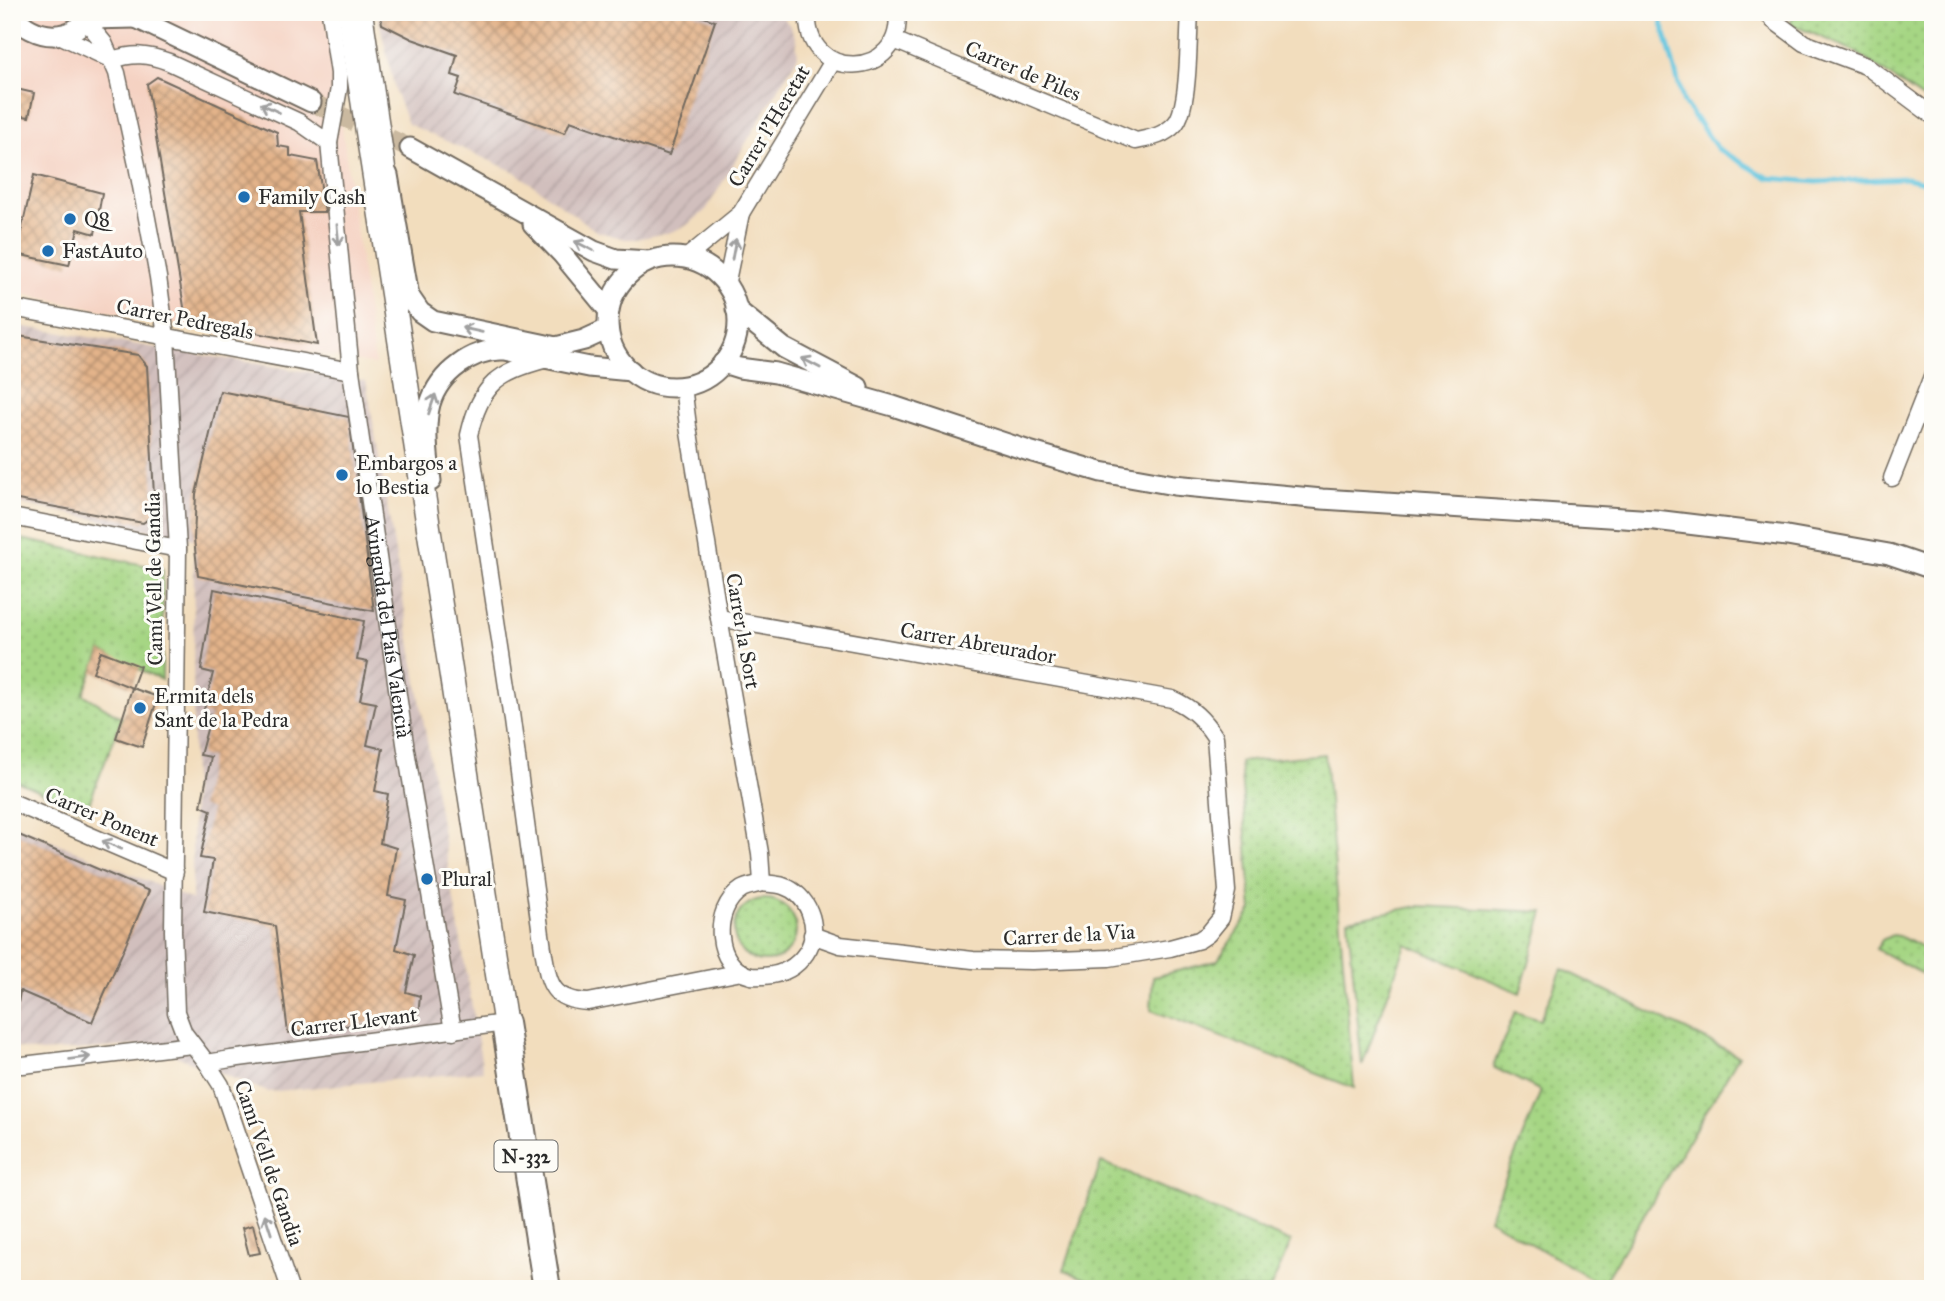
<svg xmlns="http://www.w3.org/2000/svg" width="1945" height="1301" font-family="'IM FELL Great Primer',serif">
  <defs>
    <pattern id="industrial-furrows" width="10" height="10" patternUnits="userSpaceOnUse" patternTransform="scale(1.75)"><rect width="10" height="10" fill="#d1bfbd"/><path d="M-1 1l2-2M0 10L10 0M9 11l2-2" fill="none" stroke="#b4a4a3"/></pattern>
    <pattern id="grass-dots" width="8" height="8" patternUnits="userSpaceOnUse" patternTransform="scale(1.75)"><rect width="8" height="8" fill="#a6d684"/><path d="M2 2h.1M6 6h.1" fill="none" stroke="#8fb872" stroke-width="1.8" stroke-linecap="round"/></pattern>
    <pattern id="building-cross-hatch" width="8" height="8" patternUnits="userSpaceOnUse" patternTransform="scale(1.75)"><rect width="8" height="8" fill="#e3b38a"/><path d="M0 0l8 8M0 8l8-8" fill="none" stroke="#b89271"/></pattern>
  </defs>
  <rect width="100%" height="100%" fill="#fdfcf7"/>
  <filter id="ink" filterUnits="userSpaceOnUse"><feTurbulence type="fractalNoise" baseFrequency=".0143" numOctaves="2"/><feDisplacementMap in="SourceGraphic" scale="14" xChannelSelector="R" yChannelSelector="G"/><feConvolveMatrix kernelMatrix="1 2 1 2 8 2 1 2 1" color-interpolation-filters="sRGB"/></filter>
  <filter id="wash" filterUnits="userSpaceOnUse"><feTurbulence type="fractalNoise" baseFrequency=".00686" numOctaves="4" result="noise"/><feDisplacementMap in="SourceGraphic" scale="28" xChannelSelector="R" yChannelSelector="G"/><feGaussianBlur stdDeviation="1.57" result="paint"/><feColorMatrix in="noise" values="0 0 0 0 0 0 0 0 0 0 0 0 0 0 0 0 0 1.4 0 .05"/><feComposite in="paint" operator="in"/></filter>
  <g filter="url(#wash)">
    <rect width="100%" height="100%" fill="#f2ddbd"/>
    <path fill="#f5d2c2" d="M15 12H324L333 61 375 365 12 292V14Z"/>
    <g fill="url(#industrial-furrows)">
      <path d="M377 12H779L790 26 796 39 798 56 706 210 686 226 671 232 637 239H625L596 231 515 172 408 124 396 94Z"/>
      <path d="M12 325 366 381 483 1071 268 1092 148 1045 41 1052 12 1047V824L192 900 194 539 12 502Z"/>
    </g>
    <g fill="url(#grass-dots)" stroke="#688058" stroke-width="2">
      <path d="M1795 12H1933V106L1854 51 1790 24Z"/>
      <path d="M12 537 163 569 162 680 101 651 83 694 122 718 86 811 12 779Z"/>
      <path d="M1325 754 1354 1088 1151 1010 1153 977 1217 961 1252 910 1240 762Z"/>
      <circle cx="765" cy="930" r="31"/>
      <path d="M1418 906 1544 912 1520 993 1406 944 1362 1066 1348 920Z"/>
      <path d="M1892 935 1903 937 1933 953V980L1876 949 1882 940Z"/>
      <path d="M1562 969 1739 1056 1602 1285 1489 1219 1541 1091 1493 1067 1515 1012 1540 1020Z"/>
      <path d="M1101 1162 1291 1242 1270 1289H1109L1064 1270Z"/>
    </g>
    <g fill="none" stroke-linecap="round" stroke-linejoin="round">
      <path stroke="#60c4de" stroke-width="5" d="M1659 12 1684 103 1718 149 1769 178 1816 182 1906 178 1933 184"/>
    </g>
    <g id="blocks">
      <g fill="url(#building-cross-hatch)">
        <path d="M380 12H690L715 21 669 155 570 121 565 133 455 95 461 78 452 75 457 55 412 39 382 24Z"/>
        <path d="M157 77 277 132 278 146 290 148V156L317 161 325 212H299L317 345 186 319 147 84Z"/>
        <path d="M12 88 34 93 29 117 12 114Z"/>
        <path d="M34 175 102 193 95 234 78 229 69 265 16 254Z"/>
        <path d="M12 335 138 355 147 366 155 514 143 523 12 499Z"/>
        <path d="M220 391 349 417 374 611 198 576 194 539 196 494Z"/>
        <path d="M214 589 364 621 357 660 368 662 360 700 376 703 367 745 383 749 375 791 388 794 380 843 396 848 388 896 406 900 396 949 414 955 406 992 420 996 418 1017 288 1033 275 926 204 912 213 860 200 858 211 810 201 806 211 757 200 755 211 715 203 714 213 673 201 670Z"/>
        <path d="M101 651 140 666 132 688 93 672Z"/>
        <path d="M132 688 158 697 142 747 116 738Z"/>
        <path d="M12 832 149 891 92 1022 20 991 14 1029H12Z"/>
        <path d="M253 1225 260 1253 249 1255 242 1228Z"/>
      </g>
    </g>
  </g>
  <g filter="url(#ink)">
    <use href="#blocks" fill-opacity="0" stroke="#71695e" stroke-width="2"/>
    <g fill="none" stroke-linecap="round" stroke-linejoin="round">
      <path stroke="#cab9a0" stroke-width="19" stroke-dasharray="19 10" stroke-linecap="butt" d="M311 102 410 148"/>
      <g stroke="#71695e" stroke-width="19">
        <g id="minor">
          <path id="s1" d="M330 12 339 73V88L329 143 351 371 406 750 453 1031"/>
          <path d="M364 12 388 175"/>
          <path d="M808 12C803 84 906 80 897 12"/>
          <path d="M1767 12 1773 20 1804 43 1866 66 1933 116"/>
          <path d="M86 21 104 43 117 73 137 165 158 277 166 337 178 549 173 931 176 1012 184 1033 207 1063 221 1085 290 1289"/>
          <path d="M59 35 112 60"/>
          <path d="M894 40 1136 141C1150 138 1164 136 1175 124 1190 107 1188 37 1190 12"/>
          <path d="M112 60C134 53 147 54 169 62L299 122 329 143"/>
          <path d="M686 258 741 213 833 61"/>
          <path d="M726 286 741 213"/>
          <path d="M12 308 351 371"/>
          <path d="M547 359C498 372 481 384 469 435L511 713 543 949C549 982 549 1000 588 1002L742 972"/>
          <path d="M683 386 688 426 719 618 760 853 762 883"/>
          <path d="M1892 478 1933 374"/>
          <path d="M12 517 178 549"/>
          <path d="M719 618 1172 699C1192 708 1203 719 1215 737L1227 891 1221 918 1208 934 1199 940 1170 948 1109 958 1032 961 973 960 840 945 812 935"/>
          <path d="M12 802 175 872"/>
          <path d="M762 883C769 884 777 884 783 886 808 894 820 926 809 948 801 963 789 972 772 975 765 976 758 977 751 976 715 968 710 909 742 889 747 886 756 885 762 883Z"/>
          <path d="M207 1063 231 1059 505 1023"/>
          <path d="M12 1065H23L192 1045"/>
        </g>
      </g>
      <g stroke="#71695e" stroke-width="23">
        <g id="tertiary">
          <path d="M128 12 136 18 311 102"/>
          <path d="M12 14C35 41 72 44 92 12"/>
          <path d="M88 19 136 18"/>
          <path d="M410 148 594 251 616 259 649 261"/>
          <path d="M372 162 388 175 409 296 420 312 433 321 556 347 584 340 608 329"/>
          <path d="M533 224 562 254 609 311"/>
          <circle cx="673" cy="322" r="65"/>
          <path d="M736 309 784 348 858 387"/>
          <path d="M723 363 739 368 776 373 893 406 1029 451 1101 472 1174 485 1322 499 1655 520 1787 536 1889 554 1933 569"/>
          <path d="M431 481C428 457 424 427 430 404 439 373 473 348 505 350L589 367 631 371"/>
        </g>
      </g>
      <g stroke="#71695e" stroke-width="26">
        <path id="secondary" d="M349 12 505 1023"/>
      </g>
      <g stroke="#71695e" stroke-width="30">
        <path id="trunk" d="M505 1023 547 1289"/>
      </g>
      <use href="#minor" stroke="#fff" stroke-width="16"/>
      <use href="#tertiary" stroke="#fff" stroke-width="19"/>
      <use href="#secondary" stroke="#fff" stroke-width="23"/>
      <use href="#trunk" stroke="#fff" stroke-width="26"/>
    </g>
    <defs><path id="oneway-shaft" d="M-6 0H5M1.5-3L5.5 0L1.5 3" fill="none" stroke-width="1.6" stroke-linecap="round" stroke-linejoin="round" transform="scale(1.75)"/></defs>
    <g stroke="#a0a0a0">
      <use href="#oneway-shaft" transform="translate(270 108) rotate(-155)"/>
      <use href="#oneway-shaft" transform="translate(338 235) rotate(84)"/>
      <use href="#oneway-shaft" transform="translate(584 246) rotate(-153)"/>
      <use href="#oneway-shaft" transform="translate(734 249) rotate(-79)"/>
      <use href="#oneway-shaft" transform="translate(472 330) rotate(-167)"/>
      <use href="#oneway-shaft" transform="translate(811 363) rotate(-152)"/>
      <use href="#oneway-shaft" transform="translate(432 404) rotate(-71)"/>
      <use href="#oneway-shaft" transform="translate(112 845) rotate(-157)"/>
      <use href="#oneway-shaft" transform="translate(80 1058) rotate(-7)"/>
      <use href="#oneway-shaft" transform="translate(268 1224) rotate(-108)"/>
    </g>
  </g>
  <g fill="#1f6fb2" stroke="#fdfcf7" stroke-width="2.5">
    <circle cx="244" cy="197" r="7"/>
    <circle cx="70" cy="219" r="7"/>
    <circle cx="48" cy="251" r="7"/>
    <circle cx="342" cy="475" r="7"/>
    <circle cx="140" cy="708" r="7"/>
    <circle cx="427" cy="879" r="7"/>
  </g>
  <g text-anchor="middle" dominant-baseline="central" stroke-width="6" stroke-linejoin="round" paint-order="stroke">
    <rect fill="#fdfcf7" stroke="#6a6a68" stroke-width="2" x="494.5" y="1140.5" width="63" height="31" rx="5"/>
    <g font-size="19" font-weight="bold" fill="#2b2b2b">
      <text x="526" y="1156">N-332</text>
    </g>
    <g font-size="21" fill="#2b2b2b" stroke="#fdfcf7">
      <text transform="translate(1023 71) rotate(23)">Carrer de Piles</text>
      <text transform="translate(769 126) rotate(-59)">Carrer l'Heretat</text>
      <text transform="translate(185 319) rotate(11)">Carrer Pedregals</text>
      <text transform="translate(154 579) rotate(-91)">Camí Vell de Gandia</text>
      <text stroke="none"><textPath href="#s1" startOffset="620">Avinguda del País Valencià</textPath></text>
      <text transform="translate(743 631) rotate(80)">Carrer la Sort</text>
      <text transform="translate(978 643) rotate(10)">Carrer Abreurador</text>
      <text transform="translate(102 817) rotate(23)">Carrer Ponent</text>
      <text transform="translate(1069 935) rotate(-3)">Carrer de la Via</text>
      <text transform="translate(354 1022) rotate(-7)">Carrer Llevant</text>
      <text transform="translate(269 1163) rotate(71)">Camí Vell de Gandia</text>
    </g>
    <g font-size="21" fill="#2b2b2b" stroke="#fdfcf7" text-anchor="start">
      <text x="258" y="197">Family Cash</text>
      <text x="84" y="219">Q8</text>
      <text x="62" y="251">FastAuto</text>
      <text x="356" y="463">Embargos a<tspan x="356" dy="24">lo Bestia</tspan></text>
      <text x="154" y="696">Ermita dels<tspan x="154" dy="24">Sant de la Pedra</tspan></text>
      <text x="441" y="879">Plural</text>
    </g>
  </g>
  <rect width="1945" height="1301" fill="none" stroke="#fdfcf7" stroke-width="42"/>
</svg>
